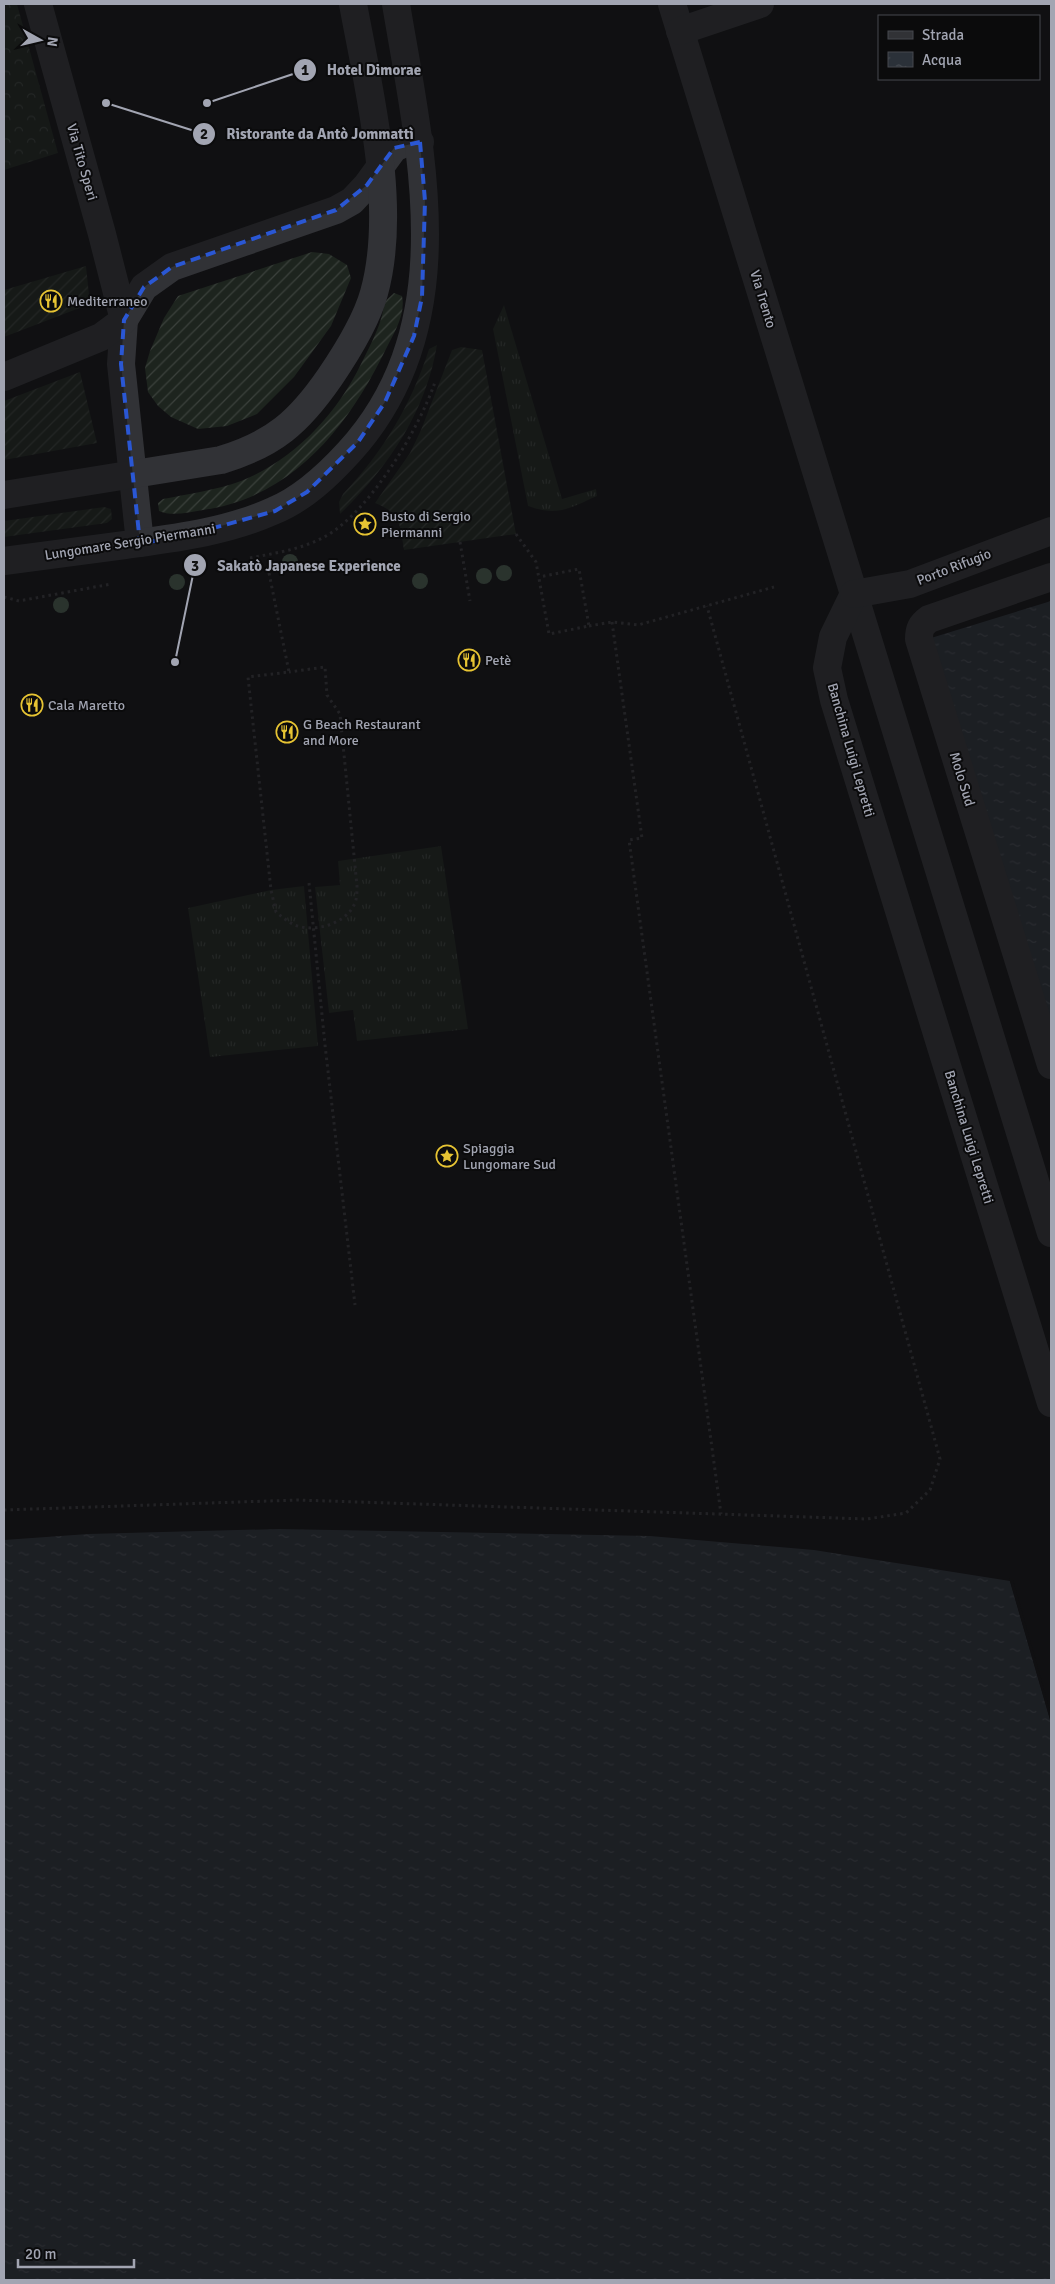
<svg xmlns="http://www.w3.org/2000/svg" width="1055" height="2284" font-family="Signika,sans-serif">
  <defs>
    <pattern id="grass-tufts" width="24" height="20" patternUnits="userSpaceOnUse" patternTransform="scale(1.25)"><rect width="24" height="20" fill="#1d241e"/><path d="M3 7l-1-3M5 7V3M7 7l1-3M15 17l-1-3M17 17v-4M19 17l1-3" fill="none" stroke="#3b413c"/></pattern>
    <pattern id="forest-crowns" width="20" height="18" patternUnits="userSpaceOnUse" patternTransform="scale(1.25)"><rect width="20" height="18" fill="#1d241e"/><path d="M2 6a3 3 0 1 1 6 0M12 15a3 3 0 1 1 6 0" fill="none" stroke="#3b413c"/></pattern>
    <pattern id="garden-furrows" width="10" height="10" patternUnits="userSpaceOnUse" patternTransform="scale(1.25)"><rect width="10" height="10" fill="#1d241e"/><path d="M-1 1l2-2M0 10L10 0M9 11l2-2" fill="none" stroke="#3b413c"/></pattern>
    <pattern id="water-ripples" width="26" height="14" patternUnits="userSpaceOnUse" patternTransform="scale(1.25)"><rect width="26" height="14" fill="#2b3139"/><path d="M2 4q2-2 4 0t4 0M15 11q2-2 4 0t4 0" fill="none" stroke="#474c53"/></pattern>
  </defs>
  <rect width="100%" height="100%" fill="#101012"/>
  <g fill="url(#grass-tufts)">
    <path d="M504 305 562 499 596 489 597 496C570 508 558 517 528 506L493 329Z"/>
    <path d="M441 846 468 1029 357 1041 353 1010 329 1013 315 887 340 885 338 861Z"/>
    <path d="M304 886 318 1046 210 1057 188 908 271 890Z"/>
  </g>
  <path fill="url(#forest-crowns)" d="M4 4H17L58 153 4 170Z"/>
  <g fill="url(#garden-furrows)">
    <path d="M312 252 329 254 347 265 351 278 331 326 294 377 257 414 227 426 198 429 171 417 158 406 148 392 145 368 150 351 164 318 178 296Z"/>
    <path d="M86 266 90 304 4 337V290Z"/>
    <path d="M394 293 402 296C406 314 394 333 386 349 349 425 294 497 203 510 189 512 172 517 159 511L158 503 163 499C189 494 216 490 241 481 294 460 336 415 361 364 368 350 376 335 381 319 383 314 383 306 386 301 388 298 392 295 394 293Z"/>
    <path d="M437 345C426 412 388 468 340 514L339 502 343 494C383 452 411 405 429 349Z"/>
    <path d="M461 347 482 350 516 534 404 550C400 525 401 513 375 503L410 453 421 430 452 350Z"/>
    <path d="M80 372 97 443 4 460V401Z"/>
    <path d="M104 507 111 509 112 519 107 523 4 537V521Z"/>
  </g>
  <g fill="url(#water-ripples)">
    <path d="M1051 601V1025L931 638Z"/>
    <path d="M279 1529 650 1536 814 1550 1010 1581 1051 1723V2280H4V1540L88 1534Z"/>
  </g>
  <path fill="#101012" d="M1009 1578 1013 1580 1051 1714V1723Z"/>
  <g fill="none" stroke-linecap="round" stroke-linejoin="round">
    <g stroke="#38383d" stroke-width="3" stroke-dasharray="2.5 4" stroke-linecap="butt">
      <path d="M516 534 536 562 549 634 589 626 579 569 539 577"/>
      <path d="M460 542 470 601"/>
      <path d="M250 558C276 553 303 549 326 536 370 511 419 429 435 382"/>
      <path d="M269 573 289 672 248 677 271 890 276 912C282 917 288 922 295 925 314 933 345 924 354 905 357 900 357 892 357 886L340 714 327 695 325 667 289 672"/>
      <path d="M4 597 19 601 111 584"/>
      <path d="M612 622 642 838 629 840 721 1514"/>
      <path d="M589 626 612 622 638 625 774 587"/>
      <path d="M309 883 325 1045 355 1305"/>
      <path d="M4 1510 298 1500 867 1519 906 1513 930 1490 940 1459 707 606"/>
    </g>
    <g stroke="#313236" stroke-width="28">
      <path d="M38 4 102 234 124 320 121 364 140 543"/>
      <path d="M672 4 1051 1233"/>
      <path d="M680 31 760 4"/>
      <path d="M4 377 101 337 124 320 144 287 172 267 336 210 352 201 367 185 394 148 407 142H420"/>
      <path d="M4 495 221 460C274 444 299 422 330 377 347 352 366 322 374 293 398 207 369 91 353 4"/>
      <path d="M4 561C44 556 85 550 125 545 175 538 226 532 273 511 303 499 328 475 349 452 464 326 421 154 396 4"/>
      <path d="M1051 577 929 619C921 625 919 629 919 639L1051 1065"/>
      <path d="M854 594 833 637 827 668 834 700 1051 1403"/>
      <path d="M854 594 910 584 1051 531"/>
    </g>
  </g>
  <g fill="#4a5d4f">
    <circle cx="290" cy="562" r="8"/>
    <circle cx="504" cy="573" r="8"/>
    <circle cx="484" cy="576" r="8"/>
    <circle cx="420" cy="581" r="8"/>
    <circle cx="177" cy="582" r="8"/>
    <circle cx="61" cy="605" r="8"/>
  </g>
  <path d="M0 0H1055V2284H0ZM420 142 425 201 422 297 414 336 385 402 358 442 307 492 275 511 181 537 140 543 121 364 124 320 144 287 172 267 336 210 367 185 394 148Z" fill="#101012" fill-opacity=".55" fill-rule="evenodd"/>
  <path fill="none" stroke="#2a57d4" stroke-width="4" stroke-dasharray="10 6" stroke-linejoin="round" d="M420 142 425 201 422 297 414 336 385 402 358 442 307 492 275 511 181 537 140 543 121 364 124 320 144 287 172 267 336 210 367 185 394 148Z"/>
  <defs>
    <g id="restaurant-ring" transform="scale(1.125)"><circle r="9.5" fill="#0b0b0c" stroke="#e7c433" stroke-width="1.5"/><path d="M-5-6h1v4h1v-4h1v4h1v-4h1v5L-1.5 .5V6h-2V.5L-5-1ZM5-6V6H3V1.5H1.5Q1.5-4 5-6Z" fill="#e7c433"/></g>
    <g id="sight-ring" transform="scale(1.125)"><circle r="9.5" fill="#0b0b0c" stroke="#e7c433" stroke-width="1.5"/><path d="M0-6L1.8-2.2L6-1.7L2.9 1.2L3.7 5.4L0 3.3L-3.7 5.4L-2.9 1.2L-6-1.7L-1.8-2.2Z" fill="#e7c433"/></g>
  </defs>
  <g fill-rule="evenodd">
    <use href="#restaurant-ring" x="51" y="301"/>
    <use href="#sight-ring" x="365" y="524"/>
    <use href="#restaurant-ring" x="469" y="660"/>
    <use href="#restaurant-ring" x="32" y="705"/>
    <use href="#restaurant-ring" x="287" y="732"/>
    <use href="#sight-ring" x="447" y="1156"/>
  </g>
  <g text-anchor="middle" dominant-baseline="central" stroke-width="4" stroke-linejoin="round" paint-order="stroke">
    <g font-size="14" fill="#a2a5b2" stroke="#0b0b0c">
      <text transform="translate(82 162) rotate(74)">Via Tito Speri</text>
      <text transform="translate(763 299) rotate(73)">Via Trento</text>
      <text transform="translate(130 542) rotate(-9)">Lungomare Sergio Piermanni</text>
      <text transform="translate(954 567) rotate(-21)">Porto Rifugio</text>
      <text transform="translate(851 750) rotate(74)">Banchina Luigi Lepretti</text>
      <text transform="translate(962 779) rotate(73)">Molo Sud</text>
      <text transform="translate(969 1137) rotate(73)">Banchina Luigi Lepretti</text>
    </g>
    <g font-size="14" fill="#a2a5b2" stroke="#0b0b0c" text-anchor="start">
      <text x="67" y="301">Mediterraneo</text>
      <text x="381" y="516">Busto di Sergio<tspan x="381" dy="16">Piermanni</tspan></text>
      <text x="485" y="660">Petè</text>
      <text x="48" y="705">Cala Maretto</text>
      <text x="303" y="724">G Beach Restaurant<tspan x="303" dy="16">and More</tspan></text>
      <text x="463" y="1148">Spiaggia<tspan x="463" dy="16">Lungomare Sud</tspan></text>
    </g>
  </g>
  <path fill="none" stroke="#a2a5b2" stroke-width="2" d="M207 103L305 70M106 103L204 134M175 662L195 565"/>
  <g fill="#a2a5b2" stroke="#0b0b0c" stroke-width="2">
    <circle cx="207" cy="103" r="5"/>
    <circle cx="106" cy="103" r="5"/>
    <circle cx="175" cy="662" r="5"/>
    <circle cx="305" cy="70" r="12"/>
    <circle cx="204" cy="134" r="12"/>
    <circle cx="195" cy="565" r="12"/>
  </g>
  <g font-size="15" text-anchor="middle" font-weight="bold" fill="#111">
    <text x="305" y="75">1</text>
    <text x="204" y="139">2</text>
    <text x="195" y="571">3</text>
  </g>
  <g font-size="15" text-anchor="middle" font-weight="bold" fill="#a2a5b2" stroke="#0b0b0c" stroke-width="4" stroke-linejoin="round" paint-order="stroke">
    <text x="374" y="75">Hotel Dimorae</text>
    <text x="320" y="139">Ristorante da Antò Jommattì</text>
    <text x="309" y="571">Sakatò Japanese Experience</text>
  </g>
  <rect width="1055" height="2284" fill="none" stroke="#a2a5b2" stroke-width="10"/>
  <rect x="878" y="15" width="162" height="65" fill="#0b0b0c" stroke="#47494e"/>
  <rect x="888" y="31" width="25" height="8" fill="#313236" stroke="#47494e"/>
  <text x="922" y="40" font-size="15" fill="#a2a5b2">Strada</text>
  <rect x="888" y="52" width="25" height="15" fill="url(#water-ripples)" stroke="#47494e"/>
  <text x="922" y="65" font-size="15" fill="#a2a5b2">Acqua</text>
  <g transform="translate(40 40) rotate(98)" stroke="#0b0b0c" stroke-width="4" paint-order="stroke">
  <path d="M0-4L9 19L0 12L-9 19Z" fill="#a2a5b2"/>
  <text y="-8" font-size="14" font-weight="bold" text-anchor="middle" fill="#a2a5b2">N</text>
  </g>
  <path d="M18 2259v8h116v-8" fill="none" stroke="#a2a5b2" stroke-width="2.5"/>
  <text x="25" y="2259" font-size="15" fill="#a2a5b2" stroke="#0b0b0c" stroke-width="4" paint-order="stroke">20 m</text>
</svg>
